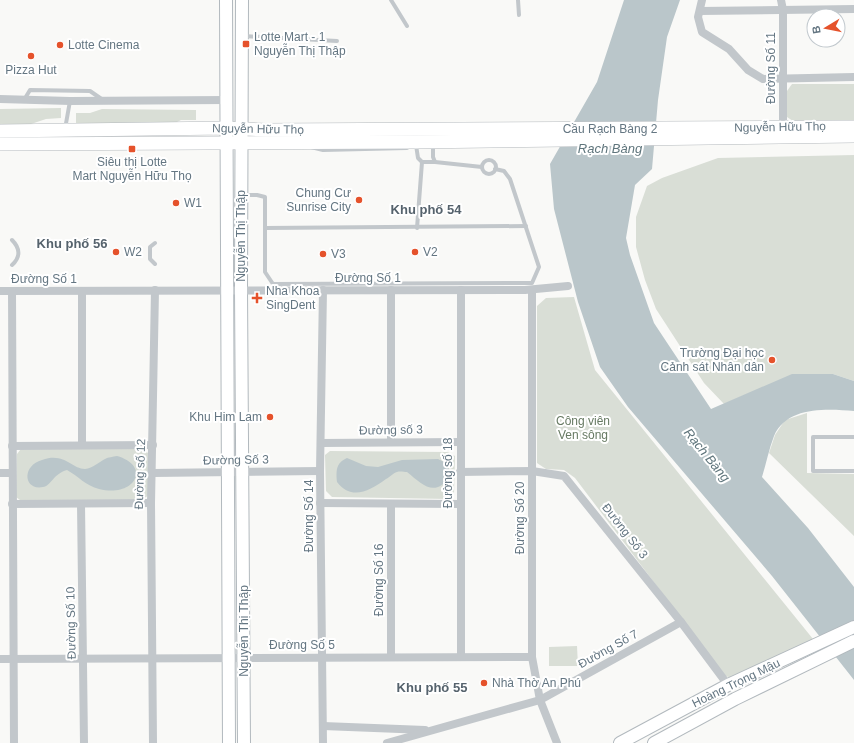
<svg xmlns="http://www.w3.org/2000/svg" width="854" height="743" font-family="Helvetica,sans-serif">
  <rect width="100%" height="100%" fill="#f9f9f7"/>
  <g fill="#d9ded6">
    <path d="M792 84H854V120L793 121 787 117V91Z"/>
    <path d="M61 108V118L46 119 31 124H0V109Z"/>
    <path d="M102 109 196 110V120H181L171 125 76 124V113H90Z"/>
    <path d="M854 155V381L833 374 747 394 724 404 704 383 656 309 645 280 636 247V217L647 186 662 178 718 158Z"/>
    <path d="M574 297 595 370 813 639 738 677 732 678 725 676 575 478 564 470 546 469 537 463V306L546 298Z"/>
    <path d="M807 413V473L854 474V536L769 453 775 435 785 420Z"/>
    <path d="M141 448 148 453V496L140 500H20L16 497 17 454 21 449Z"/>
    <path d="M330 451 448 452 455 456 454 494 448 499 332 497 326 491 325 455Z"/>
    <path d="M577 646 578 666H549V647Z"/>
  </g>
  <g fill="#bac6ca">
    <path d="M624 0H680L667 37 658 100 652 169 635 185 626 238 630 255 654 323 711 409 792 374H833L854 381V411C827 409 787 406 774 436 769 449 766 464 762 477L808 528 854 587V680L772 576 628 407 600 367 578 302 554 209 550 164 597 82Z"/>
    <path d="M117 456C152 466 135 498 99 489 86 486 78 476 67 470 53 474 51 486 43 487 24 491 21 466 42 460 65 452 71 469 85 469 93 468 99 462 105 459 108 457 113 457 117 456Z"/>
    <path d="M347 458 366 466 378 467 402 460 438 459 444 462 449 469 450 477C434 498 422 484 407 472 404 472 400 471 397 472 393 473 390 477 386 479 369 491 352 501 337 482 336 470 336 463 347 458Z"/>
  </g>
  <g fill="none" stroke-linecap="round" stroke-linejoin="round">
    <g stroke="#b2b9be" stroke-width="14">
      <g id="secondary">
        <path d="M226 0 229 743"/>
        <path d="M242 0 241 290 244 743"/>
        <path d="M620 743 728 685 854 627"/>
        <path d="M654 743 735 699 854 641"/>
      </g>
    </g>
    <g stroke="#b4b9bd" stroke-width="14">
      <g id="primary">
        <path d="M0 131 226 128 265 130 854 127"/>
        <path d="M0 144 415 142 854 136"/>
      </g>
    </g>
    <g stroke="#c2c7cb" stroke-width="4">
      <path d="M391 0 407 26"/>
      <path d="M518 0 519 15"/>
      <path d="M243 36 337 41"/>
      <path d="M24 100 30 90 90 91 103 100"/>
      <path d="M65 129 70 101"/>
      <path d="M416 145 418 158 422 162H435L433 157V144"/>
      <path d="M311 147 323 150 407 148"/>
      <circle cx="489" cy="167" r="7"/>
      <path d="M435 162 482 167"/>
      <path d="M243 195H257L265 197V272L273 284 532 283 539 267 510 179 504 171 495 169"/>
      <path d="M265 228 526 226"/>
      <path d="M417 228 422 162"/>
      <path d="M12 240C20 248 21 257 12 265"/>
      <path d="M155 243 150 247V259L155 264"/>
      <path d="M854 437H813V471H854"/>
    </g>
    <g stroke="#c2c7cb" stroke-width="8">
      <path d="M702 0 698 17 702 32 729 49 748 70 763 79 854 77"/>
      <path d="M781 0 783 10V127"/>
      <path d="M700 11 854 9"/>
      <path d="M0 99 70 101 226 100"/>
      <path d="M323 290 320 471 323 743"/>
      <path d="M532 290V657L540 700 557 743"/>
      <path d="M0 291 525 290 568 286"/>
      <path d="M12 291 14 743"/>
      <path d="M391 442V290"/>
      <path d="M321 443 461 442"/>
      <path d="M82 444V291"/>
      <path d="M12 446 153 445"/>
      <path d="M460 472 532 471 564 476 681 622 728 685"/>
      <path d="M0 473H12"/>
      <path d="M153 473 320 471"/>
      <path d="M320 503 460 504"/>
      <path d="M12 504 151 503"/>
      <path d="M81 504 84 743"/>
      <path d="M391 657V504"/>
      <path d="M461 657V290"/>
      <path d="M0 659 532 657"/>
      <path d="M323 726 425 730"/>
      <path d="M153 743 151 503 155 290"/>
      <path d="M387 743 540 700 681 622"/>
    </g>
    <use href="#secondary" stroke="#fff" stroke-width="12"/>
    <use href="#primary" stroke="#fff" stroke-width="13"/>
  </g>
  <g fill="#e5522b" stroke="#fff" stroke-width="1.5">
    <rect x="242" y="40" width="8" height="8" rx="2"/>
    <circle cx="60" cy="45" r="4"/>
    <circle cx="31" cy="56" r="4"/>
    <rect x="128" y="145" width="8" height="8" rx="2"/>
    <circle cx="359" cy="200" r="4"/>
    <circle cx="176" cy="203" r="4"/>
    <circle cx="116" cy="252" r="4"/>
    <circle cx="415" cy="252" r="4"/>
    <circle cx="323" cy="254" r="4"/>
    <path d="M255 292h4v4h4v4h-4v4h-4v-4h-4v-4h4z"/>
    <circle cx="772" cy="360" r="4"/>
    <circle cx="270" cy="417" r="4"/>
    <circle cx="484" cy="683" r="4"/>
  </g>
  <g text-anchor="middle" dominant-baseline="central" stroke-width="4" stroke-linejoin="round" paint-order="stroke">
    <g font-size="12" fill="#647682" stroke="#fff" text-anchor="start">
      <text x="254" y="37">Lotte Mart - 1<tspan x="254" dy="14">Nguyễn Thị Thập</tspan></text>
      <text x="68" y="45">Lotte Cinema</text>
      <text x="31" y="70" text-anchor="middle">Pizza Hut</text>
      <text x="132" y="162" text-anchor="middle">Siêu thị Lotte<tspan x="132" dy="14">Mart Nguyễn Hữu Thọ</tspan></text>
      <text x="351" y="193" text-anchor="end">Chung Cư<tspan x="351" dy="14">Sunrise City</tspan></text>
      <text x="184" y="203">W1</text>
      <text x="124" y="252">W2</text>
      <text x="423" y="252">V2</text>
      <text x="331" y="254">V3</text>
      <text x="266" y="291">Nha Khoa<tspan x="266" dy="14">SingDent</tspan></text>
      <text x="764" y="353" text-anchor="end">Trường Đại học<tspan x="764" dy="14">Cảnh sát Nhân dân</tspan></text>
      <text x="262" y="417" text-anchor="end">Khu Him Lam</text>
      <text x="492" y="683">Nhà Thờ An Phú</text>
    </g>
    <g font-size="12" fill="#647682" stroke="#fff">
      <text transform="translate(771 68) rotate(-90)">Đường Số 11</text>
      <text transform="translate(780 127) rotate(-1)">Nguyễn Hữu Thọ</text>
      <text transform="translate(258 129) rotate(1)">Nguyễn Hữu Thọ</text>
      <text x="610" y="129">Cầu Rạch Bàng 2</text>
      <text transform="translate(241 236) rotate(-90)">Nguyễn Thị Thập</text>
      <text x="368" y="278">Đường Số 1</text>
      <text x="44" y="279">Đường Số 1</text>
      <text transform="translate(391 430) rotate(-1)">Đường số 3</text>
      <text transform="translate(236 460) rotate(-1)">Đường Số 3</text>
      <text transform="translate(448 473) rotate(-90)">Đường số 18</text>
      <text transform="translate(140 474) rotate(-88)">Đường số 12</text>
      <text transform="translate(309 516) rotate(-90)">Đường Số 14</text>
      <text transform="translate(520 518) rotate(-90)">Đường Số 20</text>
      <text transform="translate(625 531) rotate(52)">Đường Số 3</text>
      <text transform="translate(379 580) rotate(-90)">Đường Số 16</text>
      <text transform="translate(71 623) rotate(-91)">Đường Số 10</text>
      <text transform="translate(244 631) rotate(-90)">Nguyễn Thị Thập</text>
      <text x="302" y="645">Đường Số 5</text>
      <text transform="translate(608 649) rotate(-29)">Đường Số 7</text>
      <text transform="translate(736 683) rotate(-26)">Hoàng Trọng Mậu</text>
    </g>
    <g font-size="12" fill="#677a63" stroke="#fff">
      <text x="583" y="421">Công viên<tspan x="583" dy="14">Ven sông</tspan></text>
    </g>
    <g font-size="13" font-style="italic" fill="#5f757c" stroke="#fff">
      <text x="610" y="148">Rạch Bàng</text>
      <text transform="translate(707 455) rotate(51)">Rạch Bàng</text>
    </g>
    <g font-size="13" font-weight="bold" fill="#56636d" stroke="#fff">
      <text x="426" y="209">Khu phố 54</text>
      <text x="72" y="243">Khu phố 56</text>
      <text x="432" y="687">Khu phố 55</text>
    </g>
  </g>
  <g transform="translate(826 28) rotate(260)"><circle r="19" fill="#ffffff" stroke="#c1c8cd"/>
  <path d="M0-3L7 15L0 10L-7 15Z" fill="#e5522b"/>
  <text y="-6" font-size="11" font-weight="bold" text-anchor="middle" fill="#647682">B</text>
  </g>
</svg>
